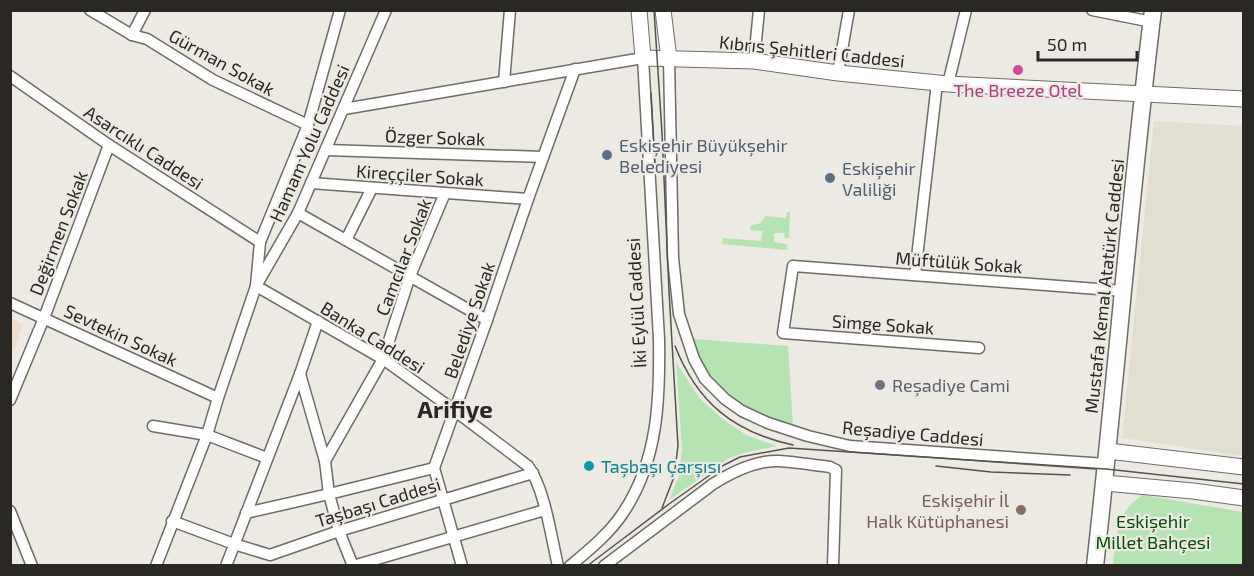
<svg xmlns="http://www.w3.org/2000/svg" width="1254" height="576" font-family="'Exo 2',sans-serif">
  <rect width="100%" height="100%" fill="#eceae2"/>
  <path fill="#e3dfd0" d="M1154 121 1243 126V456L1122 438Z"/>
  <path fill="#f1dbce" d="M11 319 23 325 11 358Z"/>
  <g fill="#b5e3b2">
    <path d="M787 212H790L789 238H785L784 233H774V242L787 244 788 250 722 244 723 238 761 241 763 231 750 230V226C757 224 763 224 765 216L786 218Z"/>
    <path d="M693 339 788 346 793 426 746 409 718 386 700 362Z"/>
    <path d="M676 362 700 399 724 420 746 435 777 446 744 453 729 458 669 500 679 476 682 449Z"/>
    <path d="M1143 495 1243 512V565H1113C1117 537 1115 511 1143 495Z"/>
  </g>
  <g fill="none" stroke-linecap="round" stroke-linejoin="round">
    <g stroke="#6e6c66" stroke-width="13">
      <g id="street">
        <path d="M90 10 132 35 147 39 213 80 308 125"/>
        <path d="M386 10 298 213 256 286 383 359 454 410 528 466C545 489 551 537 558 566"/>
        <path d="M1092 10 1152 22"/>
        <path d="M132 35 145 10"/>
        <path d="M669 59 673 258 679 314 694 359 705 379 725 399 742 411 768 423 808 436 850 446 1106 464"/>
        <path d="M754 61 759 10"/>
        <path d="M838 73 849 10"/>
        <path d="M10 76 109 145 260 242"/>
        <path d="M504 82 510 10"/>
        <path d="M948 84 966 10"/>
        <path d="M344 109 643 58 659 339C660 400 658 461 623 513 609 534 589 550 570 566"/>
        <path d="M326 150 543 157"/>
        <path d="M311 183 528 199"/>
        <path d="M298 213 487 320"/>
        <path d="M346 240 372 188"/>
        <path d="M915 275 937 83"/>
        <path d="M10 303 218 398"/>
        <path d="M979 348 783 333 793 266 1124 291"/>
        <path d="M300 374 325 461 329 494 339 531 353 566"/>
        <path d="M10 400 44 318 109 145"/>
        <path d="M153 426 207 435 267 458"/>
        <path d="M325 461 383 359 410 276 445 193"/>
        <path d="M434 468 462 566"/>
        <path d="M10 511 32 566"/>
        <path d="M246 513 329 494 434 468 487 320 528 199 575 69"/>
        <path d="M172 521 234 544 270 555 339 531 533 473"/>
        <path d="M156 566 207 435 218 398 256 286 260 242 308 125 340 10"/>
        <path d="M226 566 300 374 318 321"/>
        <path d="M353 566 545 510"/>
        <path d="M604 566 713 484C732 472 756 460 779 461 796 462 813 465 830 467L836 470 833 566"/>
      </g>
    </g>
    <g stroke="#6e6c66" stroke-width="17">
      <g id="secondary">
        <path d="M639 10 643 58 754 61 838 73 948 84 1244 99"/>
        <path d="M663 10 669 59"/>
        <path d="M1108 451 1244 467"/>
        <path d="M1105 483 1193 491 1244 498"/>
      </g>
    </g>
    <g stroke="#6e6c66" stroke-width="19">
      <path id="primary" d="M1095 566C1116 381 1130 195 1153 10"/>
    </g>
    <use href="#street" stroke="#fff" stroke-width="10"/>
    <use href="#secondary" stroke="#fff" stroke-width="15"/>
    <use href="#primary" stroke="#fff" stroke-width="16"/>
    <g stroke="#54534e" stroke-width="1.5">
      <path d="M654 10 662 133 669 291 678 446 674 477 662 508"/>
      <path d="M651 93 655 165"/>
      <path d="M675 346C697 402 733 432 793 445"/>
      <path d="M936 466 991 472 1070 475"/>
      <path d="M587 566 669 504 724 465 740 457 789 448 1106 469 1244 484"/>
    </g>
  </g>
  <circle fill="#d1479c" stroke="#eceae2" stroke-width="2" cx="1018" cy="70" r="6"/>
  <g fill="#5c6f8a" stroke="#eceae2" stroke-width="2">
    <circle cx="607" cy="155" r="6"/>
    <circle cx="830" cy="178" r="6"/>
  </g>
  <circle fill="#6b7280" stroke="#eceae2" stroke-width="2" cx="880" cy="385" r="6"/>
  <circle fill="#0f9aa8" stroke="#eceae2" stroke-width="2" cx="589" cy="466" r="6"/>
  <circle fill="#8d6e63" stroke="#eceae2" stroke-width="2" cx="1021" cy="510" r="6"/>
  <g text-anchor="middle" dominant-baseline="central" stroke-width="4.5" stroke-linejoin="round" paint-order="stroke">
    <g font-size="18" fill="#292825" stroke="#eceae2">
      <text transform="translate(812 51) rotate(6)">Kıbrıs Şehitleri Caddesi</text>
      <text transform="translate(222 62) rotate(29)">Gürman Sokak</text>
      <text transform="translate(435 137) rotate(2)">Özger Sokak</text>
      <text transform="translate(309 143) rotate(-66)">Hamam Yolu Caddesi</text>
      <text transform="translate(144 147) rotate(33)">Asarcıklı Caddesi</text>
      <text transform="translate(420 175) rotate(4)">Kireççiler Sokak</text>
      <text transform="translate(58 233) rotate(-69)">Değirmen Sokak</text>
      <text transform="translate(403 257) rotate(-69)">Camcılar Sokak</text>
      <text transform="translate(959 262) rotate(4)">Müftülük Sokak</text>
      <text transform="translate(1104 286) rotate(-84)">Mustafa Kemal Atatürk Caddesi</text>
      <text transform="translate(636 303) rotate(-93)">İki Eylül Caddesi</text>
      <text transform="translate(469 320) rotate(-71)">Belediye Sokak</text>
      <text transform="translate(883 324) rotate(4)">Simge Sokak</text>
      <text transform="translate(121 335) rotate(25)">Sevtekin Sokak</text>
      <text transform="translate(373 337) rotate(32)">Banka Caddesi</text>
      <text transform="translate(913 433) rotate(5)">Reşadiye Caddesi</text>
      <text transform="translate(378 502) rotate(-17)">Taşbaşı Caddesi</text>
    </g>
    <g font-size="18" fill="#b23c85" stroke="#eceae2">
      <text x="1018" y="90">The Breeze Otel</text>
    </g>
    <g font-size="18" fill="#4e5e75" stroke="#eceae2" text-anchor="start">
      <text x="619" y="145">Eskişehir Büyükşehir<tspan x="619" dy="21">Belediyesi</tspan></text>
      <text x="842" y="168">Eskişehir<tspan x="842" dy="21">Valiliği</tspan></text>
    </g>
    <g font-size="18" fill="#5b616d" stroke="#eceae2" text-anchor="start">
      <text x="892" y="385">Reşadiye Cami</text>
    </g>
    <g font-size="18" fill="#0d838f" stroke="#eceae2" text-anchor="start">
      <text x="601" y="466">Taşbaşı Çarşısı</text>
    </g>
    <g font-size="18" fill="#785e54" stroke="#eceae2" text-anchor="end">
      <text x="1009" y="500">Eskişehir İl<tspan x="1009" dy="21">Halk Kütüphanesi</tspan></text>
    </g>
    <g font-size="18" fill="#064f08" stroke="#eceae2">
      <text x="1153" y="521">Eskişehir<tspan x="1153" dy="21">Millet Bahçesi</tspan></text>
    </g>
    <g font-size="24" font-weight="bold" fill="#292825" stroke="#eceae2">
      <text x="455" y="408">Arifiye</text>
    </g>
  </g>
  <rect width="1254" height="576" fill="none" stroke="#292825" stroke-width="24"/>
  <path d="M1038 51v9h99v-9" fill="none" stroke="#292825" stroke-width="3"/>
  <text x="1047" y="51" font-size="18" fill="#292825" stroke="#eceae2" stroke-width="4.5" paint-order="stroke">50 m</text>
</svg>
